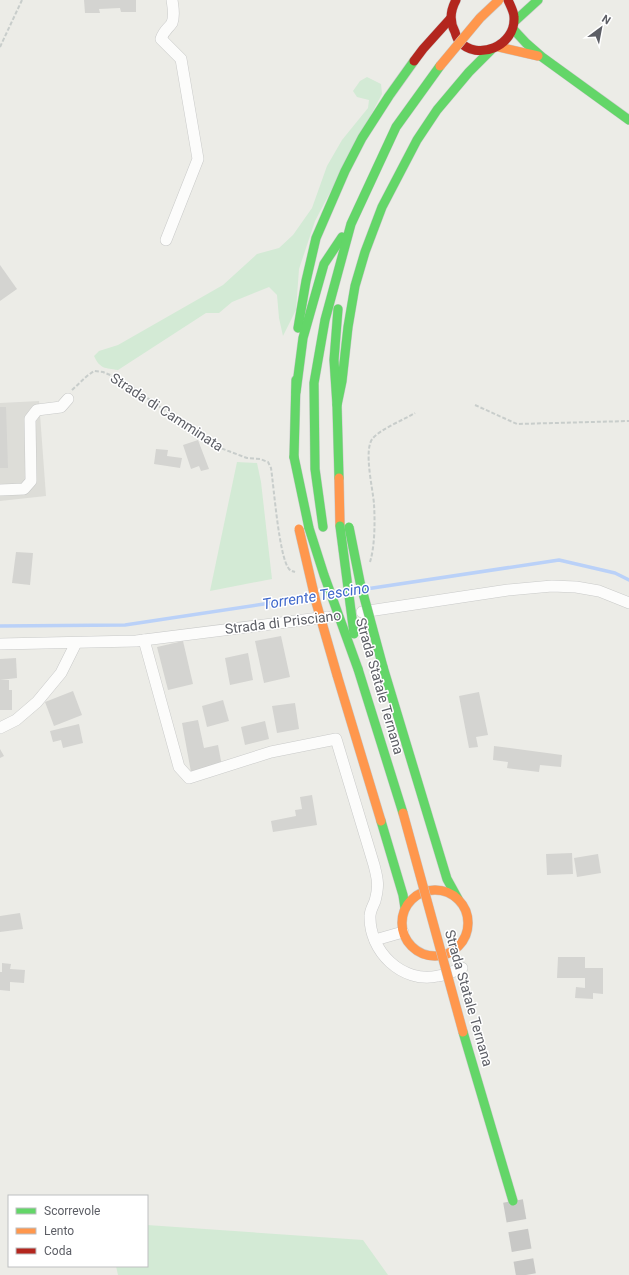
<svg xmlns="http://www.w3.org/2000/svg" width="629" height="1275" font-family="Roboto,sans-serif">
  <rect width="100%" height="100%" fill="#ecece7"/>
  <path fill="#ddddd8" d="M39 401 46 496 0 501V403Z"/>
  <g fill="#d3ead5">
    <path d="M367 77 381 84 382 94 315 221 299 269 296 310 283 336 279 318 277 295 269 287 232 302 219 313H206L118 370C105 368 100 369 94 356L99 351 118 345 223 285 257 254 279 248 293 235 312 208 327 166 342 140 368 108 369 100 357 97 353 91 360 81Z"/>
    <path d="M237 462 257 463 261 482 272 579 210 591Z"/>
    <path d="M147 1225 363 1240 388 1275H118L116 1266H147Z"/>
  </g>
  <g fill="none" stroke-linecap="round" stroke-linejoin="round">
    <g stroke="#bad1f8" stroke-width="3.5">
      <path d="M366 589 559 560 615 573 629 580"/>
      <path d="M0 626 125 625 310 597"/>
    </g>
  </g>
  <g fill="#d4d4d1">
    <path d="M84 0H136V12H121L120 8 99 9 100 13H85Z"/>
    <path d="M0 265 17 289 0 301Z"/>
    <path d="M0 407H6L8 468H0Z"/>
    <path d="M198 440 209 469 201 471 199 466 191 469 183 445Z"/>
    <path d="M156 449 168 450 167 456 182 458 180 468 154 464Z"/>
    <path d="M16 552 33 553 30 585 12 583Z"/>
    <path d="M281 636 290 677 264 683 255 641Z"/>
    <path d="M183 641 193 684 168 690 157 647Z"/>
    <path d="M248 653 253 680 230 685 225 658Z"/>
    <path d="M16 658 17 678 0 680V659Z"/>
    <path d="M0 680H9V690H12V710H0Z"/>
    <path d="M73 691 82 715 54 726 45 702Z"/>
    <path d="M479 692 488 735 476 737 478 747 469 748 459 696Z"/>
    <path d="M223 700 229 721 207 727 202 706Z"/>
    <path d="M295 703 299 729 277 733 272 706Z"/>
    <path d="M198 720 204 748 218 745 222 766 191 772 182 723Z"/>
    <path d="M265 721 269 739 245 745 241 727Z"/>
    <path d="M79 724 83 743 63 748 61 740 53 742 50 731Z"/>
    <path d="M494 746 562 755 561 767 540 765 539 772 507 768 508 762 493 760Z"/>
    <path d="M0 749 4 756 0 758Z"/>
    <path d="M312 795 317 825 273 832 271 821 296 816 295 810 302 809 300 797Z"/>
    <path d="M572 853 573 874 547 875 546 854Z"/>
    <path d="M598 854 601 873 577 877 574 858Z"/>
    <path d="M20 913 23 929 0 932V916Z"/>
    <path d="M558 957H585V968H603V994L593 993V999L575 998 576 987 585 988V978H557Z"/>
    <path d="M2 963 11 964 10 969 25 970 24 983 10 982V991L0 990V972H2Z"/>
  </g>
  <g fill="none" stroke-linecap="round" stroke-linejoin="round">
    <path stroke="#c8c8c6" stroke-width="20" stroke-dasharray="20 10" stroke-linecap="butt" d="M513 1201 526 1275"/>
    <g stroke="#c9cac9" stroke-width="12">
      <g id="street">
        <path d="M166 240 198 159 181 59 161 39C164 30 168 29 172 23 175 15 173 7 172 0"/>
        <path d="M0 490 24 489 31 481 30 419 37 410 61 407 68 399"/>
        <path d="M362 612 508 590 552 586 576 587 599 591 629 603"/>
        <path d="M144 640 179 767 189 778 271 752 336 739 374 865C378 880 379 886 375 901 373 906 370 911 370 916 369 951 402 984 438 976 446 975 454 971 462 968"/>
        <path d="M0 644 136 641 327 617"/>
        <path d="M0 728 16 720 37 702 61 673 76 643"/>
        <path d="M375 940 403 932"/>
      </g>
    </g>
    <g stroke="#c8c9c9" stroke-width="10">
      <g id="fast">
        <path d="M515 21 538 0"/>
        <path d="M513 29 526 43 542 57 629 120"/>
        <path d="M298 328 306 281 316 238 345 171 362 138 389 96 414 61"/>
        <path d="M296 392 303 338 324 264 342 237"/>
        <path d="M337 405 334 360 338 309"/>
        <path d="M294 457 296 380"/>
        <path d="M294 457 309 528"/>
        <path d="M339 478 337 405 342 381 348 327 355 286 365 252 382 207 417 140 437 110 469 72 491 50"/>
        <path d="M323 527 315 469 314 383 325 320 351 224 396 127 440 66"/>
        <path d="M383 667 447 879 458 899"/>
        <path d="M358 669 403 813"/>
        <path d="M381 821 403 895 405 908"/>
        <path d="M463 1032 513 1201"/>
      </g>
    </g>
    <g stroke="#c8c9c9" stroke-width="10">
      <g id="slow">
        <path d="M499 47 538 56"/>
        <path d="M339 478 340 526"/>
        <path d="M337 675 381 821"/>
        <circle cx="435" cy="923" r="33"/>
      </g>
    </g>
    <g stroke="#c8c9c9" stroke-width="10">
      <g id="jam">
        <path d="M456 0C450 11 449 21 455 32 456 35 457 39 459 41 477 62 516 46 514 17 514 12 510 5 508 0"/>
        <path d="M414 61 423 49 450 19"/>
      </g>
    </g>
    <g stroke="#c8cdcb" stroke-width="2" stroke-dasharray="4 2" stroke-linecap="butt">
      <path d="M0 47 22 0"/>
      <path d="M72 390 87 376 94 371 103 372 122 380 215 446 247 458 260 459 268 462 271 468C274 488 279 557 289 569 291 571 292 571 295 572"/>
      <path d="M475 405 517 424 629 421"/>
      <path d="M370 562C375 546 375 521 374 504 373 489 363 449 373 438 381 429 405 419 415 413"/>
    </g>
    <use href="#street" stroke="#fcfcfb" stroke-width="11"/>
    <use href="#fast" stroke="#63d668" stroke-width="9"/>
    <use href="#slow" stroke="#ff974d" stroke-width="9"/>
    <use href="#jam" stroke="#b3261e" stroke-width="9"/>
    <g stroke="#c8c9c9" stroke-width="10" stroke-linecap="butt">
      <g id="fast-bridge">
        <path d="M340 526 354 634"/>
        <path d="M349 527 360 582 383 667"/>
        <path d="M309 528 324 575 358 669"/>
      </g>
    </g>
    <g stroke="#c8c9c9" stroke-width="10" stroke-linecap="butt">
      <g id="slow-bridge">
        <path d="M440 66 480 18 499 0"/>
        <path d="M299 529 316 602 337 675"/>
        <path d="M403 813 463 1032"/>
      </g>
    </g>
    <use href="#fast-bridge" stroke="#63d668" stroke-width="9"/>
    <use href="#slow-bridge" stroke="#ff974d" stroke-width="9"/>
  </g>
  <g text-anchor="middle" dominant-baseline="central" stroke-width="3" stroke-linejoin="round" paint-order="stroke">
    <g font-size="14" fill="#5c5e65" stroke="#fff">
      <text transform="translate(167 412) rotate(33)">Strada di Camminata</text>
      <text transform="translate(283 622) rotate(-7)">Strada di Prisciano</text>
      <text transform="translate(380 686) rotate(74)">Strada Statale Ternana</text>
      <text transform="translate(469 998) rotate(74)">Strada Statale Ternana</text>
    </g>
    <g font-size="15" font-style="italic" fill="#3f68cb" stroke="#fff">
      <text transform="translate(316 596) rotate(-9)">Torrente Tescino</text>
    </g>
  </g>
  <rect x="8" y="1195" width="140" height="72" fill="#ffffff" stroke="#bebfc1"/>
  <rect x="16" y="1208" width="20" height="6" fill="#63d668" stroke="#bebfc1"/>
  <text x="44" y="1215" font-size="12" fill="#5c5e65">Scorrevole</text>
  <rect x="16" y="1228" width="20" height="6" fill="#ff974d" stroke="#bebfc1"/>
  <text x="44" y="1235" font-size="12" fill="#5c5e65">Lento</text>
  <rect x="16" y="1248" width="20" height="6" fill="#b3261e" stroke="#bebfc1"/>
  <text x="44" y="1255" font-size="12" fill="#5c5e65">Coda</text>
  <g transform="translate(601 28) rotate(32)" stroke="#ffffff" stroke-width="3" paint-order="stroke">
  <path d="M0-3L7 15L0 10L-7 15Z" fill="#5c5e65"/>
  <text y="-6" font-size="11" font-weight="bold" text-anchor="middle" fill="#5c5e65">N</text>
  </g>
</svg>
